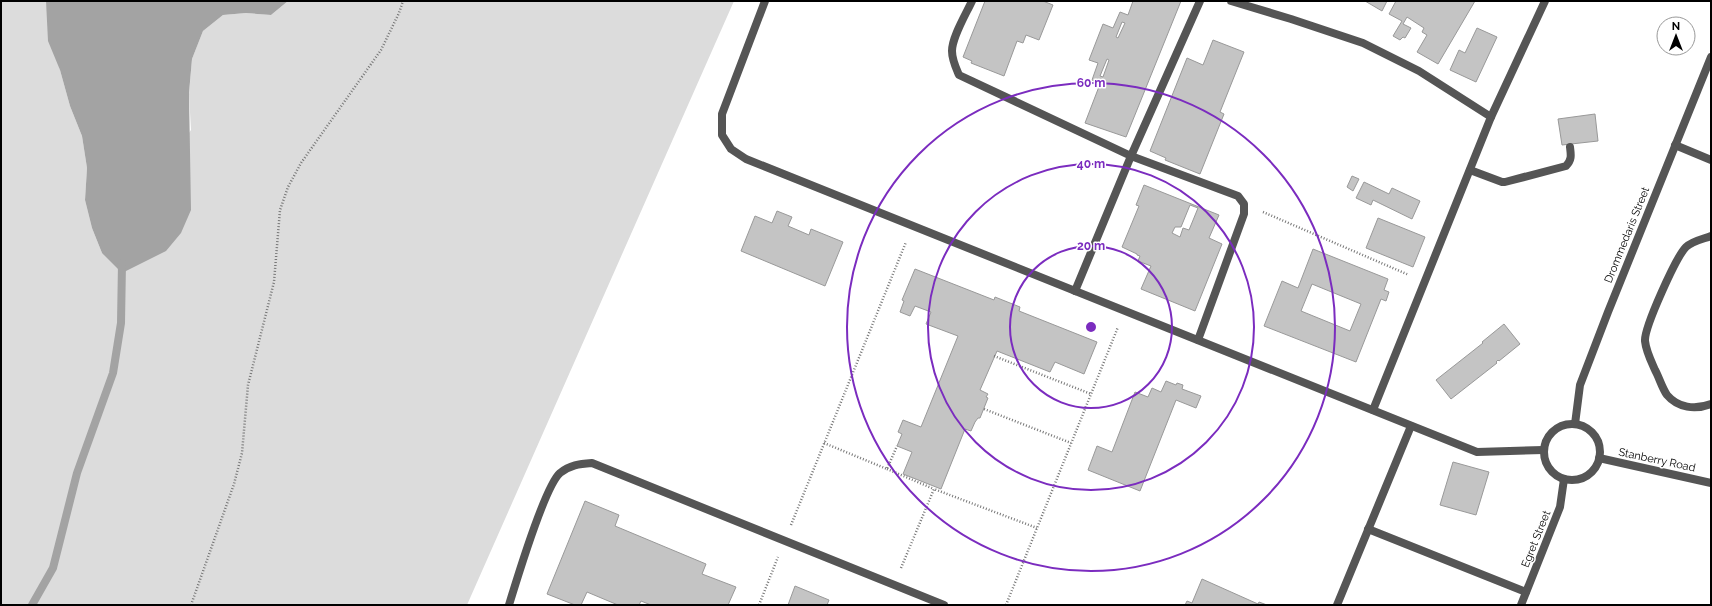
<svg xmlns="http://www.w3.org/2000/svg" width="1712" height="606" font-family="Raleway,sans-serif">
  <rect width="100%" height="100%" fill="#fff"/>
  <path fill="#dcdcdc" d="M1 1H46L60 70 70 106 82 136 87 168 85 200 92 228 102 253 191 130 189 94 192 59 203 31 223 15 246 13 271 15 288 1H734L467 605H1Z"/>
  <path fill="#a3a3a3" d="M46 1H288L271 15 246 13 223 15 203 31 192 59 189 93 191 210 181 233 166 251 122 273 102 253 92 228 85 200 87 168 82 136 70 106 60 70 48 41Z"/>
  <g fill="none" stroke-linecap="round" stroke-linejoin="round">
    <path stroke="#a3a3a3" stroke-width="8" d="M32 605 53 568 77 473 113 373 121 323 122 263"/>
  </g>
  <g fill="#c4c4c4" stroke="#999" fill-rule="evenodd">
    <path d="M985 1H1043L1053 5 1039 40 1026 35 1023 43 1017 41 1004 76 971 63 972 61 963 57Z"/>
    <path d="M1133 1H1181L1126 137 1085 123 1100 84 1092 80 1098 63 1089 60 1103 24 1113 28 1120 12 1128 15ZM1122 22 1125 23 1118 38 1116 37ZM1107 59 1109 60 1103 77 1100 76Z"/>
    <path d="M1365 1H1387L1382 11Z"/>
    <path d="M1396 1H1475L1438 64 1417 52 1427 35 1422 32 1424 28 1407 17 1403 24 1411 28 1405 38 1403 37 1400 40 1393 36 1402 21 1389 14Z"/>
    <path d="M1477 28 1497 37 1476 82 1450 70 1459 50 1465 53Z"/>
    <path d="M1213 40 1244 52 1220 112 1224 114 1200 174 1165 160 1166 158 1150 151 1187 58 1203 65Z"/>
    <path d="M1595 114 1598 141 1562 145 1558 119Z"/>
    <path d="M1352 176 1359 179 1353 191 1347 187Z"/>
    <path d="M1364 182 1389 194 1392 188 1420 201 1412 219 1373 200 1371 205 1356 198Z"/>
    <path d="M1144 185 1219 215 1209 238 1222 244 1195 311 1141 289 1151 266 1138 261 1140 256 1137 255V254L1122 247 1139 206 1136 205ZM1190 205 1198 208 1189 230 1183 228 1180 237 1172 233 1175 227H1181Z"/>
    <path d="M777 211 792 217 788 226 809 235 811 229 843 242 825 286 741 251 755 216 772 223Z"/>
    <path d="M1378 218 1425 237 1413 267 1366 248Z"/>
    <path d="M1313 249 1388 279 1384 290 1389 292 1386 301 1381 299 1356 362 1264 326 1282 281 1298 288ZM1312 284 1361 304 1350 331 1301 311Z"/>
    <path d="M915 269 994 300 995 297 1020 307 1019 311 1097 342 1084 374 1055 362 1050 372 997 351 980 390 988 394 986 397 988 398 980 418H978L975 422 971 431 965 429 941 489 903 474 912 452 897 446 902 434 898 432 903 420 921 427 958 336 926 324 931 312 915 306 910 316 900 312 904 301 902 300Z"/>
    <path d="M1504 324 1520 344 1499 361 1498 360 1496 362 1497 363 1451 399 1436 380 1483 343 1482 342Z"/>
    <path d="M1166 381 1176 385 1177 383 1183 385 1182 389 1201 396 1196 408 1176 400 1140 491 1088 470 1097 446 1112 452 1135 392 1148 397 1152 388 1161 392Z"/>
    <path d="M1453 462 1489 472 1476 515 1440 505Z"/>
    <path d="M585 501 619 515 615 526 706 564 702 574 736 587 728 605H651L641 601 639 605H618L587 592 581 605H575L547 594Z"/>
    <path d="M1202 579 1258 604 1259 602 1267 605H1185L1187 601 1192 603Z"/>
    <path d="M795 586 829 600 827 605H788Z"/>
  </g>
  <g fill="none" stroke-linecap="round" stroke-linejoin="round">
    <g stroke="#777" stroke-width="2.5" stroke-dasharray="1 2" stroke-linecap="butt">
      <path d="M1263 212 1409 275"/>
      <path d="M994 356 1091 394"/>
      <path d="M984 409 1071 443"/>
      <path d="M824 443 887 469 897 446"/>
      <path d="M887 469 934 489"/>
      <path d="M791 525 906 242"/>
      <path d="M901 568 934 489 1037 528"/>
      <path d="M191 605 234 484 242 453 248 385 274 282 280 210 288 187 301 163 381 50 399 13 403 1"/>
      <path d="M759 605 778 557"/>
      <path d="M1006 605 1118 327"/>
    </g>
    <g stroke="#555" stroke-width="8">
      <path d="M765 1 722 114V135L731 149 746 159 1477 452 1543 450"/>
      <path d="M972 1C966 14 952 37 952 51 952 60 956 68 959 75L1131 156 1238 196 1244 204V214L1198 340"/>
      <path d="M1231 1 1291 19 1363 43 1419 71 1491 117"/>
      <path d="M1675 145 1711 160"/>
      <path d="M1470 170 1502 182H1505L1566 166C1572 160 1571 155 1570 147"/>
      <path d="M1711 236C1703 239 1692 241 1686 247 1676 257 1644 328 1645 341 1646 351 1651 361 1655 370 1659 377 1662 388 1667 395 1678 408 1695 410 1711 404"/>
      <path d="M1075 291 1131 156 1200 1"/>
      <path d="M1373 410 1491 117 1545 1"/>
      <path d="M1368 529 1526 592"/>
      <path d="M509 605C516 582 545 486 560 473 570 465 579 464 592 463L944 605"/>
      <path d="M1337 605 1411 426"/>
    </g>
    <g stroke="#555" stroke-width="8">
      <circle cx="1572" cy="452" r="28"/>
      <path d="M1575 424 1580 385 1608 312 1711 57"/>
      <path d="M1599 458 1711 483"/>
      <path d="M1521 605 1560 507 1564 479"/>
    </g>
  </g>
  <g fill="none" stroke="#7b2cbf" stroke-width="2">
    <circle cx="1091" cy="327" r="81"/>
    <circle cx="1091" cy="327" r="163"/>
    <circle cx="1091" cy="327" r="244"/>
  </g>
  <g text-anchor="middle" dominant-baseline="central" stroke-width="3" stroke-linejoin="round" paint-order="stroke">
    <g font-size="11" fill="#000" stroke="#fff">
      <text transform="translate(1627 235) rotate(-68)">Drommedaris Street</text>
      <text transform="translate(1657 460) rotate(12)">Stanberry Road</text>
      <text transform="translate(1536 539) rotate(-68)">Egret Street</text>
    </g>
  </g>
  <circle cx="1091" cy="327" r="6" fill="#7b2cbf" stroke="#fff" stroke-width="2"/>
  <g font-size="12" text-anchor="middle" font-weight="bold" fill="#7b2cbf" stroke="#fff" stroke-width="3" stroke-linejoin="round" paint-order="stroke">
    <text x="1091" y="87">60 m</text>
    <text x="1091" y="168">40 m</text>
    <text x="1091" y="250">20 m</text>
  </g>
  <rect width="1712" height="606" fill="none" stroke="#000000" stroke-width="4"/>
  <g transform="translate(1676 36)"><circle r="19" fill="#ffffff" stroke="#999999"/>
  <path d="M0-3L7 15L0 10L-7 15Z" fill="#000000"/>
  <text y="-6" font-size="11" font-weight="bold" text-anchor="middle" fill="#000000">N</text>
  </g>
</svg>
